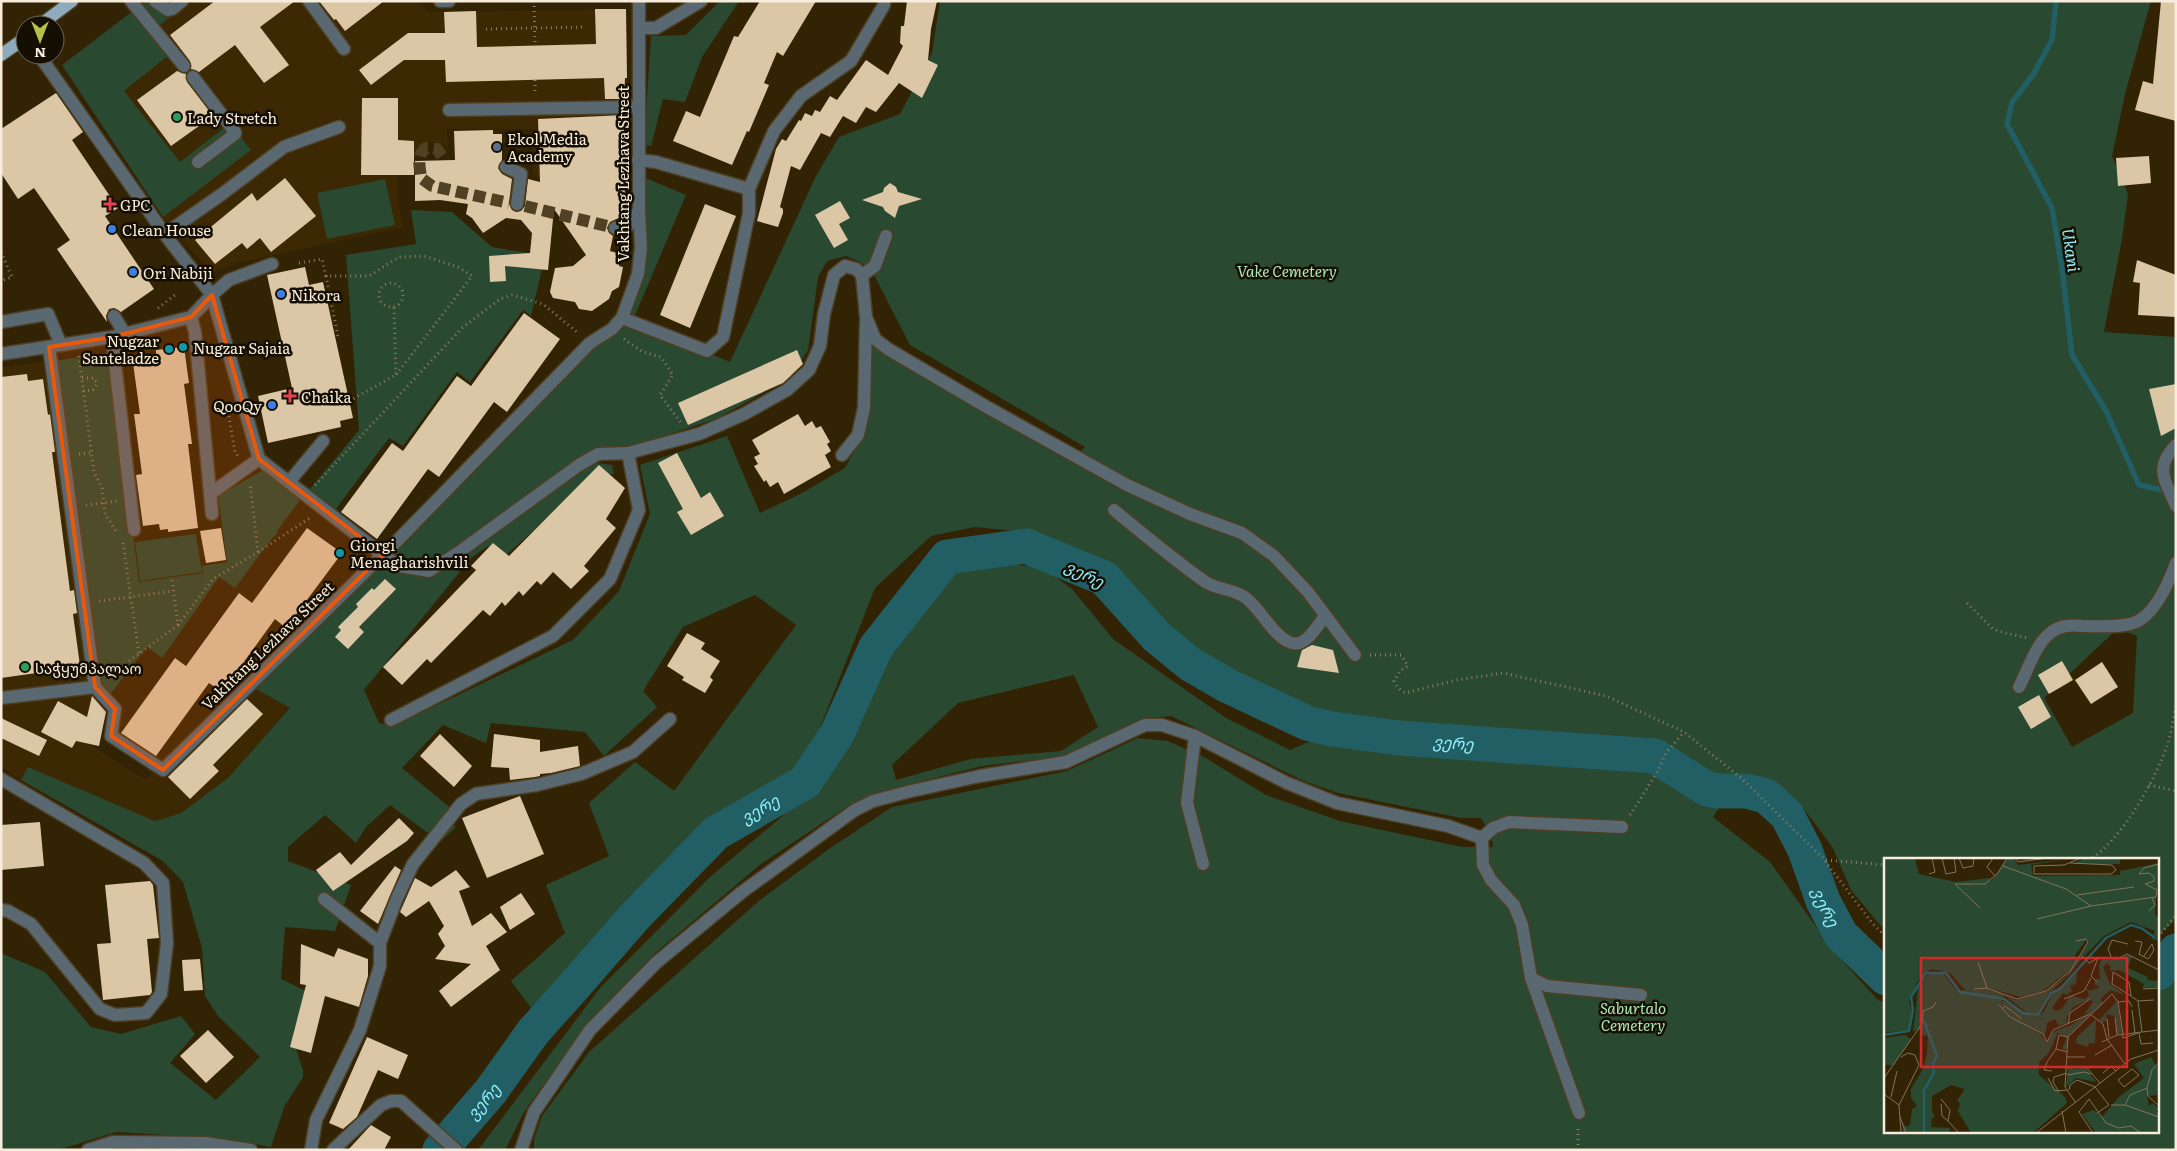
<svg xmlns="http://www.w3.org/2000/svg" width="2177" height="1151" font-family="Literata,'Noto Sans Georgian',serif">
  <rect width="100%" height="100%" fill="#322305"/>
  <g fill="#3c2802">
    <path d="M190 1H418L428 12 626 9 629 157 625 158 626 182 575 183 533 176 532 129H447L448 149 436 142H429L416 149 414 165H398L397 194 403 227 237 263 211 273 163 217 251 150 230 123 180 162 124 91 173 53 154 29Z"/>
    <path d="M48 361 94 707 92 746 145 779 249 685 290 708 228 778 181 813 155 821 28 767 21 780 1 767V367Z"/>
  </g>
  <g fill="#2a4931" fill-rule="evenodd">
    <path d="M146 1H190L155 29 173 52 124 91 180 162 230 123 251 150 163 217 62 65Z"/>
    <path d="M720 1H739L702 57 685 102 663 99 651 146 644 145 651 36 686 35Z"/>
    <path d="M940 1H2151L2125 94 2112 156 2128 194 2122 239 2104 332 2176 337V916L2173 922 2158 936V860H1886V932L1851 890 1833 848 1804 809 1770 798 1730 792 1713 817 1770 862 1834 952 1877 999 1886 1004V1132H2158V981L2176 957V1150H534V1139L542 1116 589 1052 760 900 829 849 892 807 1067 771 1138 738 1168 741 1204 757 1266 795 1340 821 1462 847H1493L1491 836 1481 818H1461L1338 793 1304 781 1171 716 1141 719 1066 756 982 766 875 793 854 802 761 864 654 954 586 1025 524 1112 505 1150H478L600 988 711 876 822 783 833 766 880 657 919 600 956 566 997 563 1042 567 1072 589 1113 639 1226 718 1290 750 1362 719 1319 714 1238 677 1163 629 1113 572 1034 533 975 527 931 536 875 588 818 733 793 771 691 836 626 900 532 1009 511 981 565 933 546 885 609 856 589 803 635 762 674 791 796 625 755 595 683 627 643 691 657 707 604 756 585 732 491 723 486 743 443 725 402 768 453 810 455 828 440 842 390 805 366 827 356 843 325 815 288 847V861L351 885 335 931 285 927 281 979 308 992 294 1029 295 1046 303 1070V1077L284 1107 271 1147 218 1138 116 1132 58 1150H1V953L45 972 91 1027 121 1034 181 1016 195 1034 170 1063 216 1100 260 1057 218 1016 205 996 202 948 183 882 163 861 21 780 28 767 155 821 181 813 228 778 290 708 249 685 382 561 391 570 423 576 582 470 597 463 612 465 614 474 595 475 503 558 488 546 471 558 364 690 379 723 393 726 573 640 619 591 650 514 640 465 727 436 760 513 800 494 845 468 864 433V394L858 361 867 336 1074 457 1085 447 910 345 872 271 858 261 846 256 827 261 818 277 808 350 790 378 718 418 629 448 599 449 428 566 401 560 389 553 611 327 643 252V177L686 195 633 320 730 362 816 176 839 137 900 114 932 53ZM2117 629 2137 636 2133 713 2072 747 2044 698ZM1074 675 1098 727 1061 751 971 759 896 780 892 765 958 703Z"/>
    <path d="M385 179 395 225 327 239 317 193Z"/>
    <path d="M411 210 452 212 492 247 545 256 531 316 523 310 470 382 457 372 403 446 389 438 335 510 310 489 359 430 346 255 416 244Z"/>
    <path d="M110 352 139 582 203 573 202 566 227 562 218 496 263 470 300 500 277 531V534L273 537 235 588 219 577 162 658 147 647 105 701 55 361Z"/>
    <path d="M196 534 202 572 140 581 135 542Z"/>
  </g>
  <g fill="none" stroke-linecap="round" stroke-linejoin="round">
    <path stroke="#215f65" stroke-width="5.5" d="M2056 1 2052 40 2033 75 2012 102 2007 124 2052 208 2062 269 2072 355 2106 411 2139 485 2163 490"/>
    <g stroke="#215f65" stroke-width="35">
      <path d="M2158 973 2176 951"/>
      <path id="s1" d="M440 1150 491 1091 533 1032 575 985 636 915 716 833 805 782 837 734 876 647 947 557 1026 546 1104 578 1157 637 1190 664 1228 686 1307 723 1332 729 1399 738 1655 756 1707 789 1718 791H1746L1766 796 1787 815 1805 850 1823 901 1841 935 1886 978"/>
    </g>
  </g>
  <g fill="#dbc6a6">
    <path d="M215 1H295L260 27 289 65 264 83 235 45 199 72 191 69 190 61 170 35Z"/>
    <path d="M319 1H384L345 31 336 19 334 20Z"/>
    <path d="M760 1H816L783 56 777 52 764 83 769 85 749 132 747 131 732 165 673 141 686 111 700 117 734 36 738 37Z"/>
    <path d="M907 1H937L931 29 928 60 938 65 922 98 899 83 876 112 866 107 856 123 843 116 830 137 821 133 800 170 791 166 780 207 783 209V213L778 227 757 221 776 149 782 139 786 141 799 120 801 121 805 113 812 116 815 110 820 112 830 96 837 100 866 60 888 75 903 46 900 43 901 26H904Z"/>
    <path d="M2161 1H2176V121L2135 110 2143 81 2153 84Z"/>
    <path d="M595 9H626L627 78H625L624 99H605L604 78 446 82 445 60H404L371 85 359 70 408 33H445L444 12 476 11 477 47 596 44Z"/>
    <path d="M177 71 186 74 187 82 213 116 171 146 137 100Z"/>
    <path d="M56 93 83 132 72 140 118 208 105 216 154 289 121 312 114 308 109 309 106 316 107 322 57 249 70 240 34 188 18 199 1 173V129Z"/>
    <path d="M362 98H398V140L414 141V175H361Z"/>
    <path d="M624 115 625 215 610 222 607 228 609 233 613 236 610 251 621 254 619 266 623 267 619 287 612 291 609 299 592 311 579 309 575 302 553 298 550 292 555 268 573 266 586 255 554 209 548 270 505 266 506 281 490 282 489 256 530 253 532 233 521 220 506 218 483 233 472 218 466 214 468 204 440 200 415 201V161L455 160 454 131 493 130V134H502V160L498 168 502 174 512 179 509 203 512 210 516 212 521 211 525 206 528 179 540 182 538 119Z"/>
    <path d="M2149 156 2151 183 2118 186 2116 158Z"/>
    <path d="M285 178 316 216 271 252 260 238 247 249 242 243 215 264 195 240 252 193 257 201Z"/>
    <path d="M890 183 896 187 898 192 922 199 899 206 895 218 885 211 883 207 862 200 883 192 884 188Z"/>
    <path d="M840 201 850 218 839 224 848 240 834 248 815 215Z"/>
    <path d="M705 204 736 216 690 328 660 315Z"/>
    <path d="M2137 260 2176 275V317L2138 315 2140 283 2133 282Z"/>
    <path d="M305 267 309 285 323 282 353 418 340 421 341 427 268 443 258 396 292 388 267 275Z"/>
    <path d="M524 313 560 339 507 412 494 402 439 477 428 469 377 539 341 512 392 443 403 451 457 376 471 386Z"/>
    <path d="M184 347 189 383 184 384 192 444H188L198 528 168 532V529L160 530 159 524 143 526 136 475 142 474 134 414H140L133 363 148 361 147 355 156 354V350Z"/>
    <path d="M797 350 803 364 783 383 688 425 678 403Z"/>
    <path d="M27 374 28 381 43 379 48 415 50 414 55 452H52L70 591 74 590 77 613 73 614 81 673 51 677V671L1 678V377Z"/>
    <path d="M2176 384V428L2161 436 2149 389Z"/>
    <path d="M798 414 805 426 812 421 816 428 821 426 830 442 827 444 831 451 825 455 831 467 784 494 778 482 770 487 766 480 764 482 754 466 758 464 754 457 760 454 752 440Z"/>
    <path d="M677 453 701 498 710 492 724 516 691 535 677 512 683 509 658 463Z"/>
    <path d="M599 465 625 488 606 519 616 528 584 566 589 571 571 589 553 572 541 585 537 581 523 596 519 591 505 606 502 602 490 616 483 610 431 663 427 659 402 685 383 667 476 570 471 566 493 543 509 556Z"/>
    <path d="M221 528 226 560 206 563 200 531Z"/>
    <path d="M307 528 342 553 286 628 275 619 222 692 209 683 156 756 121 733 175 658 186 666 239 593 252 603Z"/>
    <path d="M385 579 396 589 359 627 364 632 348 649 335 637 341 630 338 627 358 607 356 604 372 588 374 590Z"/>
    <path d="M687 633 705 643 701 649 720 661 710 677 713 680 705 693 682 680 684 677 667 666Z"/>
    <path d="M1312 645 1333 650 1339 673 1297 667 1302 650Z"/>
    <path d="M2062 661 2073 680 2049 694 2038 675Z"/>
    <path d="M2102 662 2118 687 2091 704 2075 680Z"/>
    <path d="M2039 695 2051 717 2031 729 2018 707Z"/>
    <path d="M92 696 106 712 99 746 76 741 72 748 41 732 58 701 87 717Z"/>
    <path d="M247 699 263 714 213 765 219 771 190 799 168 777Z"/>
    <path d="M1 718 47 740 39 756 1 738Z"/>
    <path d="M440 734 472 766 454 787 420 756Z"/>
    <path d="M494 734 540 740V752L578 746 580 766 551 773 540 774V776L535 777 510 780 509 768 491 767Z"/>
    <path d="M520 796 544 854 487 878 462 818Z"/>
    <path d="M399 818 414 833 407 841 333 891 316 870 340 852 351 865Z"/>
    <path d="M40 822 44 866 1 870V825Z"/>
    <path d="M395 866 401 870 378 924 360 911Z"/>
    <path d="M456 870 470 887 459 891 472 926 491 913 507 932 486 946 500 970 451 1007 439 991 471 964 435 959 445 946 438 934 444 926 429 901 406 917 400 912 415 878 431 887Z"/>
    <path d="M150 881 153 885 159 938 147 939 152 992 150 995 103 1000 97 944 111 943 105 885Z"/>
    <path d="M521 893 535 914 510 930 500 907Z"/>
    <path d="M301 944 334 957 338 948 368 959V976L359 1007 325 996 311 1053 290 1047 306 985 300 984Z"/>
    <path d="M200 959 203 990 184 991 182 960Z"/>
    <path d="M208 1030 234 1057 206 1083 180 1056Z"/>
    <path d="M367 1037 408 1055 398 1079 378 1070 357 1117 343 1129 329 1123Z"/>
    <path d="M371 1125 391 1137 384 1150H348Z"/>
  </g>
  <g fill="none" stroke-linecap="round" stroke-linejoin="round">
    <g stroke="#504125" stroke-width="12" stroke-dasharray="12 6" stroke-linecap="butt">
      <path d="M442 156 437 149 426 148C416 155 420 167 421 178L432 186 509 203"/>
      <path d="M525 206 615 228"/>
    </g>
    <g stroke="#4e3f23" stroke-width="15">
      <g id="minor">
        <path d="M131 1 184 66"/>
        <path d="M155 1 168 10 172 9 182 1"/>
        <path d="M309 1 344 49"/>
        <path d="M440 1H449"/>
        <path d="M639 28H656L701 1"/>
        <path d="M39 55 169 240 212 295 259 459 383 555 399 566 429 571 459 552 579 465 598 454 628 453 699 434 744 414 787 390 809 370 820 346 824 314 834 275 845 266 856 269 862 275 866 317 875 339 888 349 985 406 1127 485 1190 514 1242 533 1274 556 1308 592 1355 655"/>
        <path d="M193 77 235 132V134L198 162"/>
        <path d="M449 110 638 107"/>
        <path d="M638 160 656 162 749 189 774 131 801 96 851 61 884 5V1"/>
        <path d="M506 167 521 174 517 204"/>
        <path d="M615 228 627 227 639 210"/>
        <path d="M165 234 222 194 284 147 339 127"/>
        <path d="M862 275 875 266 886 236"/>
        <path d="M114 316 125 334"/>
        <path d="M191 317 195 332 212 514"/>
        <path d="M622 318 707 351 723 337 749 213V189"/>
        <path d="M1 322 48 314 61 345"/>
        <path d="M112 337 134 530"/>
        <path d="M49 347 95 687 115 709 111 736 163 770 396 542 590 343 612 329 622 318 638 274 641 247 639 210V1"/>
        <path d="M1 354 112 337 191 317 212 295 229 280 272 264"/>
        <path d="M2176 445C2153 469 2166 481 2176 506"/>
        <path d="M842 455 858 435 864 408 866 322"/>
        <path d="M289 482 323 441"/>
        <path d="M210 494 259 459"/>
        <path d="M1114 510C1143 534 1173 559 1204 581 1216 590 1233 588 1246 598 1261 609 1274 638 1292 643 1306 647 1318 625 1325 616"/>
        <path d="M2019 687C2028 670 2035 646 2049 634 2059 625 2070 625 2082 626 2097 626 2122 628 2136 622 2156 613 2169 582 2176 563"/>
        <path d="M1 698 95 687"/>
        <path d="M391 720 553 636 610 579 639 510 628 453"/>
        <path d="M1195 736 1187 803 1203 864"/>
        <path d="M1 779 144 863 163 883 167 943 161 994 146 1013 115 1015 100 1009 31 924 8 911 1 910"/>
        <path d="M380 943 397 898 413 864 461 804 476 794 537 785 581 774 633 752 670 719"/>
        <path d="M1531 978 1547 986 1641 995"/>
        <path d="M1579 1113 1531 978 1522 925 1514 905 1491 880 1483 865 1482 838 1493 828 1509 822 1622 827"/>
        <path d="M88 1150 113 1142 205 1143 251 1150"/>
        <path d="M311 1150 316 1120 360 1030 380 966V943L324 899"/>
        <path d="M333 1150 381 1105 391 1101H401L456 1150"/>
        <path d="M521 1150 534 1112 590 1030 657 962 742 892 855 810 873 801 911 791 980 776 1066 762 1145 725H1162L1195 736 1287 783 1337 803 1448 826 1482 838"/>
      </g>
    </g>
    <g stroke="#4e3f23" stroke-width="15">
      <g id="major">
        <path d="M40 25 72 1"/>
        <path d="M1 55 25 38"/>
      </g>
    </g>
    <g stroke="#8b7e65" stroke-width="3" stroke-dasharray="1 4" stroke-linecap="butt">
      <path d="M534 1 535 45"/>
      <path d="M486 29 585 27"/>
      <path d="M535 80V92"/>
      <path d="M1 252 12 277 1 281"/>
      <path d="M299 263 322 259 326 276H369L399 257 424 256 458 267 472 276 396 375"/>
      <path d="M326 276 338 337"/>
      <circle cx="391" cy="295" r="12"/>
      <path d="M158 308 175 295"/>
      <path d="M624 339 643 352 661 357 673 375 660 395 682 424"/>
      <path d="M79 356 94 473 102 487 105 514 117 533"/>
      <path d="M82 378H94L97 384 93 390 83 391"/>
      <path d="M349 401 396 375 394 307"/>
      <path d="M229 416 235 453 238 456"/>
      <path d="M79 454 92 453"/>
      <path d="M315 485 462 328 500 299 512 295 543 304 578 333"/>
      <path d="M86 505 117 501"/>
      <path d="M123 543 139 654"/>
      <path d="M258 552 310 518"/>
      <path d="M99 601 173 591"/>
      <path d="M1967 603 1993 629 2005 633 2028 638"/>
      <path d="M178 625 213 579 258 552 250 483"/>
      <path d="M1370 655H1401L1408 666 1401 670 1394 681 1398 688 1405 693 1457 680 1503 673 1606 696 1684 732 1741 778 1825 860 1886 865"/>
      <path d="M109 676 178 625 172 579"/>
      <path d="M2149 785 2176 791"/>
      <path d="M1630 815 1658 771 1666 753 1684 732"/>
      <path d="M2088 860C2120 844 2157 777 2168 743 2172 731 2173 717 2176 705"/>
      <path d="M1825 861 1872 923 1886 937"/>
      <path d="M2158 937 2176 915"/>
      <path d="M1578 1150V1128"/>
    </g>
    <use href="#minor" stroke="#5a6871" stroke-width="12"/>
    <use href="#major" stroke="#8eabbe" stroke-width="12"/>
  </g>
  <path fill="#e8590c" fill-opacity="0.2" stroke="#e8590c" stroke-width="4" stroke-linejoin="round" d="M212 295 259 459 383 555 163 770 111 736 115 709 95 687 49 347 112 337 191 317Z"/>
  <g fill="#2e9e5b" stroke="#150e03" stroke-width="2">
    <circle cx="177" cy="117" r="5"/>
    <circle cx="25" cy="667" r="5"/>
  </g>
  <circle fill="#5c6f8a" stroke="#150e03" stroke-width="2" cx="497" cy="147" r="5"/>
  <g fill="#e0444e" stroke="#150e03" stroke-width="2">
    <path d="M107.5 196.5h5v5h5v5h-5v5h-5v-5h-5v-5h5z"/>
    <path d="M287.5 388.5h5v5h5v5h-5v5h-5v-5h-5v-5h5z"/>
  </g>
  <g fill="#3f7fe0" stroke="#150e03" stroke-width="2">
    <circle cx="112" cy="229" r="5"/>
    <circle cx="133" cy="272" r="5"/>
    <circle cx="281" cy="294" r="5"/>
    <circle cx="272" cy="405" r="5"/>
  </g>
  <g fill="#0f9aa8" stroke="#150e03" stroke-width="2">
    <circle cx="183" cy="347" r="5"/>
    <circle cx="169" cy="349" r="5"/>
    <circle cx="340" cy="553" r="5"/>
  </g>
  <g text-anchor="middle" dominant-baseline="central" stroke-width="5" stroke-linejoin="round" paint-order="stroke">
    <g font-size="15" fill="#f8eddc" stroke="#150e03" text-anchor="start">
      <text x="187" y="117">Lady Stretch</text>
      <text x="507" y="138">Ekol Media<tspan x="507" dy="17">Academy</tspan></text>
      <text x="120" y="204">GPC</text>
      <text x="122" y="229">Clean House</text>
      <text x="143" y="272">Ori Nabiji</text>
      <text x="291" y="294">Nikora</text>
      <text x="159" y="340" text-anchor="end">Nugzar<tspan x="159" dy="17">Santeladze</tspan></text>
      <text x="193" y="347">Nugzar Sajaia</text>
      <text x="301" y="396">Chaika</text>
      <text x="262" y="405" text-anchor="end">QooQy</text>
      <text x="350" y="544">Giorgi<tspan x="350" dy="17">Menagharishvili</tspan></text>
      <text x="35" y="667">საჭყუმპალაო</text>
    </g>
    <g font-size="15" fill="#f8eddc" stroke="#150e03">
      <text transform="translate(622 174) rotate(-90)">Vakhtang Lezhava Street</text>
      <text transform="translate(267 645) rotate(-44)">Vakhtang Lezhava Street</text>
    </g>
    <g font-size="15" font-style="italic" fill="#abe9b7" stroke="#150e03">
      <text x="1287" y="270">Vake Cemetery</text>
      <text x="1633" y="1007">Saburtalo<tspan x="1633" dy="17">Cemetery</tspan></text>
    </g>
    <g font-size="16" font-style="italic" fill="#91f2fd" stroke="#150e03">
      <text transform="translate(2072 250) rotate(82)">Ukani</text>
      <text transform="translate(1085 573) rotate(26)">ვერე</text>
      <text stroke="none"><textPath href="#s1" startOffset="1356">ვერე</textPath></text>
      <text stroke="none"><textPath href="#s1" startOffset="471">ვერე</textPath></text>
      <text stroke="none"><textPath href="#s1" startOffset="1808">ვერე</textPath></text>
      <text stroke="none"><textPath href="#s1" startOffset="65">ვერე</textPath></text>
    </g>
  </g>
  <g transform="translate(1884 858)">
    <rect width="275" height="275" fill="#322305"/>
    <path d="M0 0H31L35 16 72 24 105 20 107 23 124 0H130L134 7 191 0 147 7 149 18 236 17V13L275 5 271 56 275 61V83L268 81 271 73 247 64 220 78 200 98 197 96 205 84 203 81 191 97 193 102 188 110 159 133 136 139 102 129 132 142 160 134 181 119 196 98 199 99 186 116 165 135 153 156H145L121 138 115 141 151 159 160 154 168 136 193 114 192 126 186 128 188 133 183 137 179 135 168 150 172 153 179 150 186 138 201 141 205 137 202 130 206 133 216 129 210 126 212 121H216L215 107 218 101 232 102 244 97 248 99 244 110 264 119 263 122 275 123V129L259 130 260 126 235 112 226 113 227 109 223 105 219 109 226 126 241 137 226 132 216 142 220 145 207 156 202 155 185 165 199 157 209 144 206 141 189 149 182 161 183 165 175 168 171 161 163 165 161 178 141 167 157 177 163 185 169 174 189 166 203 156 206 157 185 178 182 193 178 191 183 179 174 175 164 196 155 204V217L181 239 183 245 149 275H87L74 253 76 246 73 242 81 231 67 227 48 238V253L51 259 48 260 47 269 66 270 65 275H19L18 264 22 269 26 267 28 251 33 248 27 240V231L39 211 43 195 44 178 36 177V170L29 174 34 130 43 117 52 114 59 115 73 133 81 132 66 115 47 111 34 123 25 144 29 156 25 172 0 175ZM200 0H236V6H190ZM233 143 238 175 233 176 231 158 222 156 223 162 218 165 215 162ZM212 161 211 185 204 186V189L192 185 193 179ZM21 177 27 181 9 207H0V180ZM267 199 272 208 275 207V237L263 238 265 248 269 245 275 251 272 254H275V275H212L198 256 210 252 218 259 235 239 260 220 250 206ZM202 210 212 224 192 220 182 229 184 211Z" fill="#2a4931"/>
    <path fill="none" stroke="#215f65" stroke-width="2.5" d="M40 163 53 198 49 206 50 215 40 232V275M0 177 25 173 29 152 27 139 42 115H62L76 134 120 141 139 155 154 157 167 135 176 131 222 80 247 67 257 70 270 79"/>
    <path fill="none" stroke="#81745b" stroke-width="1" d="M58 0 62 16 72 14 70 0M75 0 79 10 89 8 90 0M109 0 103 9 111 18M131 0 134 4 164 0M186 5 228 7 232 12 227 16H150V8L180 7 197 0M119 8 182 31 207 48 153 61M45 16 51 14 48 0M193 37 250 29M207 48 272 39 273 32 261 26 270 23V19L265 15 255 16 260 10 275 6M96 50 71 26H101L114 15 123 0M265 53 271 47 268 40M251 83 258 84 255 97M196 96 205 105 214 100M255 96 264 101 265 100 270 92 268 86 260 98M228 101 224 91 228 82 244 86M229 114 245 124 247 138 228 126ZM213 124 207 118 214 100 233 101 243 96 275 112M103 130 133 141 162 133 187 112 204 84 202 81 192 83M90 131 103 130 94 104M259 131 275 130M247 138 254 143 258 174M180 141 200 133 207 120M254 143 270 142M234 144 245 143 248 149M115 147 126 159 159 176 163 184 169 172 206 156 219 166 223 181 241 206M118 151 121 148 138 161M248 152 251 175M231 159 233 177M223 161 225 179M184 166 186 155 206 141M255 175 257 186 269 185M238 177 239 180 254 175M218 184 233 177 275 172M172 191 175 177 184 179M211 197 228 187M183 199H201M275 204 268 212 263 230 264 238 275 248M183 210 202 209 216 225M248 211 255 217 240 229 234 222ZM168 213 160 212 163 204 172 191 183 194M219 215 227 208 232 213M183 217 200 214 207 216M0 220 38 166 39 153 49 149 52 144M164 220 171 233 183 232M185 232 186 227 193 222 211 229 225 247 213 255M175 234 169 224 170 219 183 215M0 236 15 247 17 275M7 239 13 213M57 241 66 252 64 263 75 275M205 241 222 265 235 270 247 268 257 275M205 241 195 254 209 275M192 245 181 229 184 179 228 136 234 144 239 176M57 246 58 258 64 263M15 247 35 207 31 197 24 195 17 199M227 247H241L275 259M241 247 246 237 263 230M178 253 182 275M16 259 22 275M152 275 247 201 275 192"/>
    <path fill="#d62828" fill-opacity="0.15" stroke="#d62828" stroke-width="2.5" d="M37 100H243V209H37Z"/>
    <rect width="275" height="275" fill="none" stroke="#f8eddc" stroke-width="2.5"/>
  </g>
  <rect width="2177" height="1151" fill="none" stroke="#f8eddc" stroke-width="5"/>
  <g transform="translate(40 40) rotate(180)"><circle r="24" fill="#150e03" stroke="#70675a"/>
  <path d="M0-4L9 19L0 12L-9 19Z" fill="#b6c148"/>
  <text y="-8" font-size="14" font-weight="bold" text-anchor="middle" fill="#f8eddc">N</text>
  </g>
</svg>
